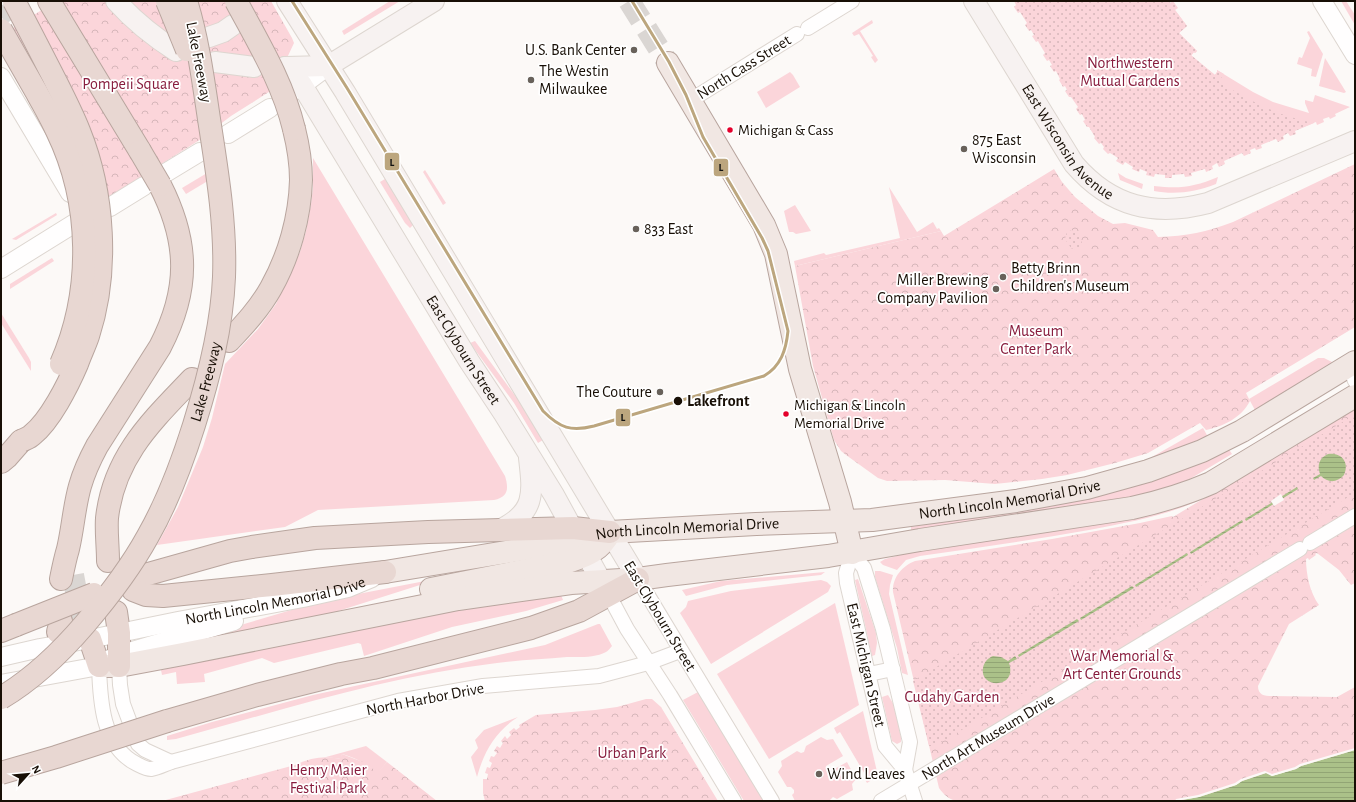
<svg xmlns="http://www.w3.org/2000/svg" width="1356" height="802" font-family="'Alegreya Sans',sans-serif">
  <defs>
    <pattern id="forest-crowns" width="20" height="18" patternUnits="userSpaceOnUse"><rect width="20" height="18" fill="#fbd5da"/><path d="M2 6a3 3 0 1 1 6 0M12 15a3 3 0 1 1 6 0" fill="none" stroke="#d6b6ba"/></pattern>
    <pattern id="garden-dots" width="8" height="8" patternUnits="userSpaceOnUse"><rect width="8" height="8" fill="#fbd5da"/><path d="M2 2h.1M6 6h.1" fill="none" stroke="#d6b6ba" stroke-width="1.8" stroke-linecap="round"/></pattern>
    <pattern id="water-rules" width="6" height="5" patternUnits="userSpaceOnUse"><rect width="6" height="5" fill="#abc189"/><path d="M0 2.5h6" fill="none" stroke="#92a575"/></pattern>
  </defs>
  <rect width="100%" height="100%" fill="#fcf9f7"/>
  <g fill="#fbd5da">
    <path d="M390 1H400L344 35 342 31Z"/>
    <path d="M1341 1H1346L1355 15V25Z"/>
    <path d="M1175 10 1187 26 1179 33 1197 51 1195 53 1194 52 1191 56 1215 75 1217 72V70L1253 92 1273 102 1309 113 1305 103V100L1313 102 1315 95 1350 107 1335 114 1336 116 1330 119 1329 117 1323 119 1324 122 1317 125 1316 122 1301 128 1241 99 1180 50Z"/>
    <path d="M872 20 873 23 860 31 878 60 875 63 871 57 873 56 859 34 854 36 852 33Z"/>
    <path d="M1309 31 1323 54 1316 77 1311 76 1312 69 1297 64 1299 57 1302 58 1310 38 1307 32Z"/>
    <path d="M1325 58 1346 92 1344 93 1319 86Z"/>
    <path d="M790 72 793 75 800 87 766 108 757 92Z"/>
    <path d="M313 158 505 476C509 489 508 497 494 500L318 510 285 527 157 545 178 507 203 447 212 418 225 364 258 329 276 304 300 252 306 231 311 204 313 188Z"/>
    <path d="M425 170 446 203 443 205 423 172Z"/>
    <path d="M207 173 211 179 186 194 182 188Z"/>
    <path d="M1118 173 1126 178 1143 184 1142 189 1120 180Z"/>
    <path d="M1218 177 1216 184C1196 192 1175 195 1154 191V186C1180 189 1194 187 1218 177Z"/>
    <path d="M385 179 413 225 410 228 405 223 380 182Z"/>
    <path d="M889 187 917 232 933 222 937 229 939 228 941 231 795 266 794 261 824 253 826 255 900 238Z"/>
    <path d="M795 205 811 231 796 234 793 232H789L784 211Z"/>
    <path d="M56 213 57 215 16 240 12 239Z"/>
    <path d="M52 258 54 261 10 289V284Z"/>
    <path d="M1 313 29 358 31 362V371L1 323Z"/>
    <path d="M475 341 522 405 543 440 538 443 514 403 470 343Z"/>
    <path d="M1318 358H1324L1332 362 1330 365 1256 412 1249 399Z"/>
    <path d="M1203 428 1208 437 1153 459 1152 457Z"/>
    <path d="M1228 448 1232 454 1183 483 1142 496 911 532V527L1013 511Z"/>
    <path d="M1204 498C1167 516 1129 522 1089 530 1033 540 977 548 920 556L906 560 897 570 883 565 880 562 885 559 916 551Z"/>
    <path d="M533 560V562L420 585 332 613 208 638 207 635 322 601Z"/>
    <path d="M875 571H880L893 575 890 585 889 594 908 675 902 673 897 648 875 577Z"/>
    <path d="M825 572 821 575 727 585 686 596 682 590 721 581Z"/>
    <path d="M858 579 876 633 877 643 875 655 872 656 855 580Z"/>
    <path d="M821 580 827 582 831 586 828 592 711 664 680 613 686 607 688 601 731 591Z"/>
    <path d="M561 595 563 600 526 611 452 627 364 656 361 644 358 643 274 663 262 658 204 674 205 682 177 684 176 672 162 675 161 670C294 643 426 613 561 595Z"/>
    <path d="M835 603 859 705 769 759 717 674Z"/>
    <path d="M598 624H600L612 646C610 648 608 651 606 652 595 658 579 657 567 657 544 659 520 660 497 663 388 676 282 710 176 739L167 740V736L212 722 313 695 545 645Z"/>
    <path d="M698 692 764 801H744L683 700Z"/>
    <path d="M888 695 894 705 901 737V742L897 744 892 741 882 697Z"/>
    <path d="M863 711 878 776 867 783 864 778 866 776 840 732 837 734 834 728Z"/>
    <path d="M518 717C496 731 484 751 477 777L471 757 478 748 475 740 484 730Z"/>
    <path d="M821 737 827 740 833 739 843 756 826 766 829 772 847 762 856 779 852 784 853 790 837 799 833 797 829 801H795L792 795 794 793V790L791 787H787L778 772 782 766 781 761 797 751 801 753 804 752 806 746Z"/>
    <path d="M366 746 387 762 378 773C367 764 356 758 342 754L341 759 326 757Z"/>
  </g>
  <g fill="url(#forest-crowns)">
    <path d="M56 1H271L292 38 294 43 272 90 231 116 198 141 104 200 5 33Z"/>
    <path d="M1355 164V327L1246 393 1250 401C1241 418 1224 426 1206 430L1200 423 1148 453 1115 463 1067 475 1042 479 995 484 945 480 887 481 878 478 846 455 841 451 834 440 813 366 795 266 941 231 944 236 1054 169 1062 182 1075 197 1098 216 1113 224 1125 223 1153 230 1158 237C1187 236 1206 232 1233 222Z"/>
    <path d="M1350 410 1355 411V583L1351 585 1339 570 1317 553 1315 554 1316 555 1309 560 1308 558 1306 559C1306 574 1310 593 1319 605L1289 624 1258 686C1258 695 1264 696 1272 696L1337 697 1355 687V750L1301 766 1296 769 1242 781C1224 792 1197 797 1177 801H955C948 798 944 795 939 788L893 592C892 578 902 566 915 561L1052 539 1140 523 1172 516 1173 517Z"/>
    <path d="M646 699H652L661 707 718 801H485L483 793V779H487L488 774 485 773 487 767 490 768 492 763 489 761 491 756 494 757 497 753 494 751 497 746 500 748 503 743 501 741 505 736 507 739 511 735 509 732 514 728 516 730 520 727 519 725 536 715 595 710 617 707Z"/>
    <path d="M342 754 363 762 378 772 387 762 437 801H162L295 765C309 758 325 755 340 759Z"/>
  </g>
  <g fill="url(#garden-dots)">
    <path d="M1014 1H1169L1170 3 1173 1 1178 8 1175 10 1187 26 1179 33 1197 51 1195 53 1194 52 1191 55 1215 75 1217 72V70L1224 74 1219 81C1248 101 1279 116 1314 123L1295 131 1296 134 1290 136 1288 133 1283 136 1284 139 1278 142 1276 139 1261 145 1262 148 1256 150 1255 148 1250 150 1251 153 1244 156 1242 153 1224 161 1225 164 1219 167 1217 163 1212 166 1213 169 1206 172 1205 169 1191 173 1192 176 1185 177 1184 174 1172 175V178H1165V175L1155 174 1154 177 1146 175 1147 172 1140 169 1139 172 1132 169 1133 167 1125 162 1123 165 1116 161 1118 158 1110 153 1108 154 1103 149 1104 147 1101 143 1099 144 1094 138 1095 137 1089 127H1087L1083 121 1085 120 1082 114 1080 115 1076 109 1078 107 1071 97H1069L1065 91 1067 90 1065 86 1063 87 1059 80 1060 79 1056 71 1054 72 1050 66 1052 65 1049 60 1047 61 1043 55 1045 53 1039 43 1038 41 1036 42 1032 36 1034 35 1031 30 1029 31 1025 25 1027 23 1020 12 1018 13 1014 7 1016 5Z"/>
    <path d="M1072 230C1078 235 1082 239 1083 248L1078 250 1071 248 1065 239 1067 232Z"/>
    <path d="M1351 417 1355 418V493L935 746H929L913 681Z"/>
  </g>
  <g fill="url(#water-rules)">
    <path d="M1328 454C1341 452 1350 462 1344 475 1337 483 1328 483 1321 476L1314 480 1313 478 1320 474C1317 465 1319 458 1328 454Z"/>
    <path d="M1297 487 1298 489 1246 521 1245 519Z"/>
    <path d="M1242 520 1243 522 1191 554 1190 552Z"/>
    <path d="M1187 553 1188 555 1136 587 1135 585Z"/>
    <path d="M1132 586 1134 588 1081 620 1080 618Z"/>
    <path d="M1077 619 1079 621 1019 657 1018 655Z"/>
    <path d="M993 656 1001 657 1008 661 1015 656 1017 659 1009 663C1018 689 979 689 983 668 984 662 988 658 993 656Z"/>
    <path d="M1355 750V801H1177L1199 797 1236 785 1242 781 1266 773 1272 776 1296 769 1301 766Z"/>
  </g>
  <g fill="#fcf9f7">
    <path d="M1281 494 1284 500 1274 506 1271 501Z"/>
    <path d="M1355 748V750L1301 766 1296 769 1272 776 1266 773 1242 781 1236 785 1199 797 1175 801 1176 799 1198 795 1235 783 1241 779 1265 771 1272 774 1295 767 1300 764Z"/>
  </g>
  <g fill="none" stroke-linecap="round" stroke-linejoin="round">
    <path stroke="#dad6d3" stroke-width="18" stroke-dasharray="18 9" stroke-linecap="butt" d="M1 16 27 1"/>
    <path stroke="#dad6d3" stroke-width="22" stroke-dasharray="22 11" stroke-linecap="butt" d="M629 1 668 63"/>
    <path stroke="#dad6d3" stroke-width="22" stroke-dasharray="22 11" stroke-linecap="butt" d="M73 575 79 607 82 617"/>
    <g stroke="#ddd6d0" stroke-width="16">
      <g id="minor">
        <path d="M808 28 852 1"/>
        <path d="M691 100 797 34"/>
        <path d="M1349 365 1355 381"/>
        <path d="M1310 543 1355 516"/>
        <path id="s1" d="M852 553 846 573 847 583 885 746 905 770 915 801"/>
        <path d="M852 553 864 568 883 629 910 742 905 770"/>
        <path d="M638 579 772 801"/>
        <path d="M605 588 627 629 670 695 734 801"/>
        <path d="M99 666C100 700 102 747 137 764 141 766 146 769 151 769 158 768 165 764 171 762L398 701 483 686 599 676 648 663 680 651"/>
        <path d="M119 666 120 685 123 704 138 744 145 750 171 762"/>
        <path d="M869 674 893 669"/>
        <path d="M881 801 1300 549"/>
      </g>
    </g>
    <g stroke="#ddd6d0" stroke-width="20">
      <g id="tertiary">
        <path d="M1322 1 1355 55"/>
        <path d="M1 77 70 193"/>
        <path d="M296 90 328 66"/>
        <path d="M228 134 270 108"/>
        <path d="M167 172 200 152"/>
        <path d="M110 207 144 186"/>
        <path d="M1 269 75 223"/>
        <path id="s2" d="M1 657 40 648 90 639 178 621 303 598 348 588 372 578"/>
        <path d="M1 684 99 666 110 659 119 655 234 621"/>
      </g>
    </g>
    <g stroke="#ddd6d0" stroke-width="22">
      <g id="secondary">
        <path d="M116 1C134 21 154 37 176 51"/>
        <path d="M287 1 345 92 638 579"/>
        <path id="s3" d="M974 1 1074 164C1111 207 1154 217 1208 203L1355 141"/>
        <path d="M209 37 223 32 233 25"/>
        <path d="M215 62 254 67"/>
        <path d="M328 66 434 1"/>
        <path id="s4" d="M285 67 295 76 302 85 469 361 504 414 554 495 601 581"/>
        <path d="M285 67 328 66"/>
        <path d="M499 530C536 513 533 493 529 458"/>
      </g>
    </g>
    <g stroke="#b8a59e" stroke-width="24">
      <g id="primary">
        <path d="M668 63 764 225 776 254 800 369 840 502 852 553"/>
        <path id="s5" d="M385 572 542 546 610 532 756 524 872 520 1016 501 1087 488 1148 471 1202 451 1242 431 1355 362"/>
        <path d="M431 589 568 562C585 556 602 550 610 532"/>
        <path d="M100 666H119L183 654 458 599 571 583 638 579 667 575 828 556 920 540 1132 508C1159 502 1186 494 1211 483L1355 396"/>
      </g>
    </g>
    <g stroke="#b8a59e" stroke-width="24">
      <g id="motorway">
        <path d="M49 1 140 151"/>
        <path d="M229 341C244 325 260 308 271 288 289 256 300 217 301 180 301 163 298 145 294 129"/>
        <path d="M1 462 7 457 21 441"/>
        <path d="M108 561C108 546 106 532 107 518 114 456 152 421 192 379"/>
        <path d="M141 576 230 551 252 547 315 538 428 532 573 528 610 532"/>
        <path d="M61 579C63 569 65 559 68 549 73 528 74 507 80 486 84 472 90 459 97 446L160 347C190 289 189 242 160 185"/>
        <path d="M133 590 146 595 163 596 272 585 385 572"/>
        <path d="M116 612 119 633V666"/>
        <path d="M1 631 16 625"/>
        <path d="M58 632 61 621"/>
        <path d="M90 639 99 666"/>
        <path d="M167 721 257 695 341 674 373 668 531 628 579 611 638 579"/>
      </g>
    </g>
    <use href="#minor" stroke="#fffefe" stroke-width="14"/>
    <use href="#tertiary" stroke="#fffefe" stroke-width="18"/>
    <use href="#secondary" stroke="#f7f2f1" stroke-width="20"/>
    <use href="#primary" stroke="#f1e7e3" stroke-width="22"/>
    <use href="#motorway" stroke="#e8d7d2" stroke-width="22"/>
    <g stroke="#b8a59e" stroke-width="24" stroke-linecap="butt">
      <g id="motorway-bridge">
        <path d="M14 1C27 25 39 49 52 74 61 92 71 111 79 131 104 193 109 272 88 336 85 345 80 355 77 364 68 385 50 421 32 435 29 438 25 439 21 441"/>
        <path d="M167 1 187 50"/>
        <path d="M236 1C258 42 283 83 294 129"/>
        <path d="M1 30C13 51 25 72 37 93 44 106 51 118 57 131 92 203 93 291 61 364"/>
        <path d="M140 151 160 185"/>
        <path d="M16 625 94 594"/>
        <path id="s6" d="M1 698C33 679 61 652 85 624 108 597 131 567 148 536 168 501 182 463 194 425 209 377 222 327 224 277 226 224 217 171 209 119 203 79 198 40 186 1"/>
        <path d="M1 773 56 757 167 721"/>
      </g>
    </g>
    <use href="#motorway-bridge" stroke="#e8d7d2" stroke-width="22"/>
    <g stroke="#fff" stroke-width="6">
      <path id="tram-1" d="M292 1 347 88 543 411C560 428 571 432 594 426L764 376C781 366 786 350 788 331L768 251 762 238 703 137 686 95 669 62 632 1"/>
    </g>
    <use href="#tram-1" stroke="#bca67e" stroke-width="3"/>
  </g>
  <g fill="#68615a" stroke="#fff" stroke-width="1.5">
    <circle cx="634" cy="50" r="4"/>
    <circle cx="531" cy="80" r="4"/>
    <circle cx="964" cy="149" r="4"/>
    <circle cx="636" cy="229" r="4"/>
    <circle cx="1003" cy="277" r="4"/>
    <circle cx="996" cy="289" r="4"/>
    <circle cx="660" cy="392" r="4"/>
    <circle cx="819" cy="774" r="4"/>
  </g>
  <g fill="#e4002b" stroke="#fff" stroke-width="1.5">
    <circle cx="730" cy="130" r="3.5"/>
    <circle cx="786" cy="414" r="3.5"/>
  </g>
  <circle fill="#180f06" stroke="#fff" stroke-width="1.5" cx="678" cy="401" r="5"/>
  <g text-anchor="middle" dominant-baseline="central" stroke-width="3.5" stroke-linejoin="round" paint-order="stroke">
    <g font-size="15" fill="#180f06" stroke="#fff" text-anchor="start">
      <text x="738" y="130">Michigan &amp; Cass</text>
      <text x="794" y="405">Michigan &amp; Lincoln<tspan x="794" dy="18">Memorial Drive</tspan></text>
    </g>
    <g font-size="16" fill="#180f06" stroke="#fff" text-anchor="start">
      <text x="626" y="50" text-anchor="end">U.S. Bank Center</text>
      <text x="539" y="71">The Westin<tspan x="539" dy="18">Milwaukee</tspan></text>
      <text x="972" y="140">875 East<tspan x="972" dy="18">Wisconsin</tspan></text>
      <text x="644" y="229">833 East</text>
      <text x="1011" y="268">Betty Brinn<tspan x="1011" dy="18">Children's Museum</tspan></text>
      <text x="988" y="280" text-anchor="end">Miller Brewing<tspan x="988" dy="18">Company Pavilion</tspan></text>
      <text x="652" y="392" text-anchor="end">The Couture</text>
      <text x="827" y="774">Wind Leaves</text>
    </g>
    <g font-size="16" fill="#180f06" stroke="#fff">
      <text transform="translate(199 62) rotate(79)">Lake Freeway</text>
      <text transform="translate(744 67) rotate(-32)">North Cass Street</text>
      <text stroke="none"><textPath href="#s3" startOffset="170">East Wisconsin Avenue</textPath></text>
      <text stroke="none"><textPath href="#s4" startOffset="335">East Clybourn Street</textPath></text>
      <text stroke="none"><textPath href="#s6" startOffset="386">Lake Freeway</textPath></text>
      <text stroke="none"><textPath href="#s5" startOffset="630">North Lincoln Memorial Drive</textPath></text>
      <text stroke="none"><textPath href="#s5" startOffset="306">North Lincoln Memorial Drive</textPath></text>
      <text stroke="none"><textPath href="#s2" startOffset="280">North Lincoln Memorial Drive</textPath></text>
      <text transform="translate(660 616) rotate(59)">East Clybourn Street</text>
      <text stroke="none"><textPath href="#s1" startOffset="115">East Michigan Street</textPath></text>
      <text transform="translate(425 699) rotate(-11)">North Harbor Drive</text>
      <text transform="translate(988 737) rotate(-31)">North Art Museum Drive</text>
    </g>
    <g font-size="16" fill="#881d3e" stroke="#fff">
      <text x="1130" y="63">Northwestern<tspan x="1130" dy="18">Mutual Gardens</tspan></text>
      <text x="131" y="84">Pompeii Square</text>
      <text x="1036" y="331">Museum<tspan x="1036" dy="18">Center Park</tspan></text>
      <text x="1122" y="656">War Memorial &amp;<tspan x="1122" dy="18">Art Center Grounds</tspan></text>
      <text x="952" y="697">Cudahy Garden</text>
      <text x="632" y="753">Urban Park</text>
      <text x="328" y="770">Henry Maier<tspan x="328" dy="18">Festival Park</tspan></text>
    </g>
    <g font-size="16" font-weight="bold" fill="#180f06" stroke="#fff" text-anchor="start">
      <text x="687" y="401">Lakefront</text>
    </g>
  </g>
  <g stroke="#fff" stroke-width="1.5">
    <rect x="384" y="152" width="16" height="19" rx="4" fill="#bca67e"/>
    <rect x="713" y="158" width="16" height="19" rx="4" fill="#bca67e"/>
    <rect x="615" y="408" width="16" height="19" rx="4" fill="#bca67e"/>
  </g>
  <g font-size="11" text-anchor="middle" font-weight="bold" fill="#111">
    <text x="392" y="166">L</text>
    <text x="721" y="171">L</text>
    <text x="623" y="421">L</text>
  </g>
  <rect width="1356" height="802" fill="none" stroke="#180f06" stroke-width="4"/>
  <g transform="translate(28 774) rotate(63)" stroke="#ffffff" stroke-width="3" paint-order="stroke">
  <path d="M0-3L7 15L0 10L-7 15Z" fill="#180f06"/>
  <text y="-6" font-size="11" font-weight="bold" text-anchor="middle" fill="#180f06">N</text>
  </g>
</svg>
